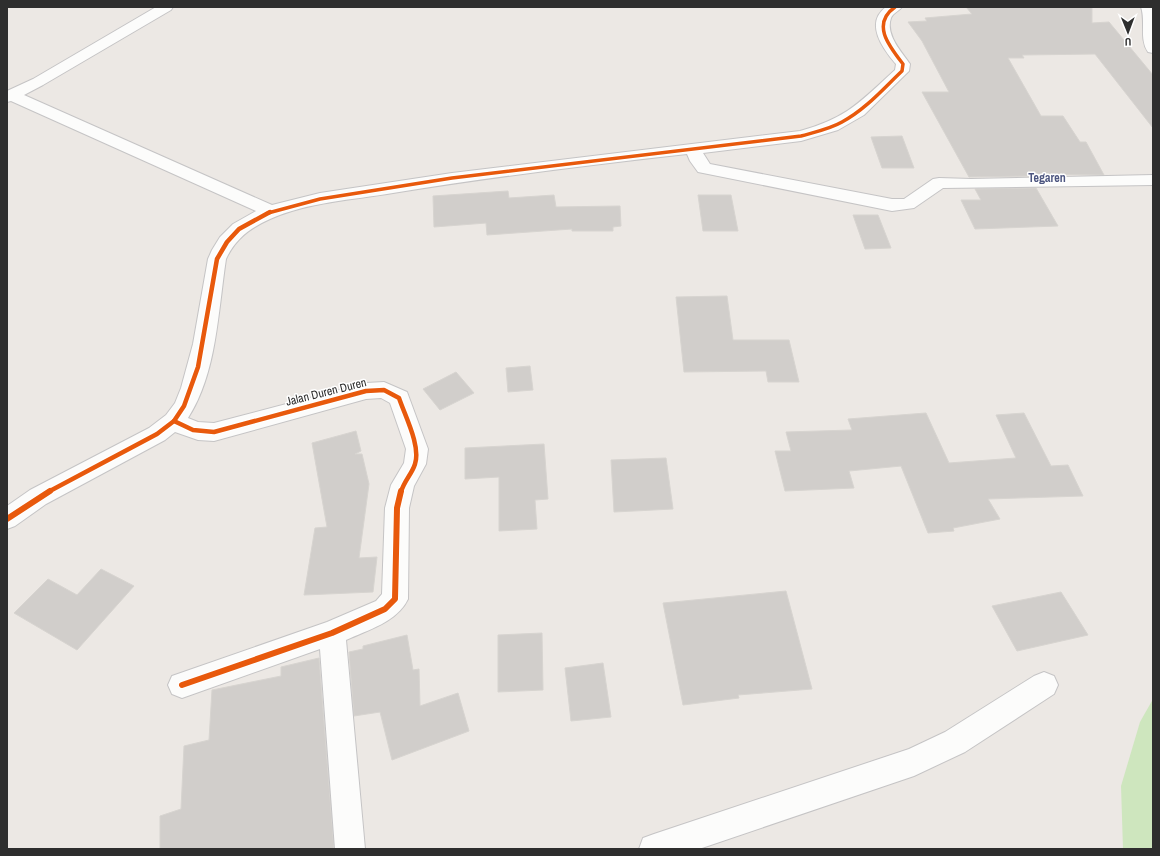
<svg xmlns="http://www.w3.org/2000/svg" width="1160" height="856" font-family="'Archivo Narrow',sans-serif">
  <rect width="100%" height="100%" fill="#ece8e4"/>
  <path fill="#cee6be" d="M1153 699V849H1123L1121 786 1140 722Z"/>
  <g fill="#d1cecb" stroke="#d7d4d0">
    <path d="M966 7H1092V23L1109 22 1153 75V128L1095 54 1022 55 1024 58H1008L1041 116H1063L1080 142H1086L1104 175 1028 174 1029 176 969 177 922 92H949L922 41 908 22 927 21 925 18 972 14Z"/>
    <path d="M902 136 914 168H882L871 137Z"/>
    <path d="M1036 188 1058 226 975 229 961 200H981L975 189Z"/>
    <path d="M508 191 509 198 554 195 556 207 620 206 621 226 613 227V231H572V229L487 235 486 223 434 227 433 196Z"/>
    <path d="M698 195H731L738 231H703Z"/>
    <path d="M853 215H878L891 248 865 249Z"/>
    <path d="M727 296 733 340H789L799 382H768L766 371 684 372 676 297Z"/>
    <path d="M530 366 533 390 508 392 506 368Z"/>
    <path d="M456 372 474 393 440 410 423 389Z"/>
    <path d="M926 413 949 463 1016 458 996 415 1024 413 1051 466 1068 465 1083 496 988 499 1000 519 953 528 954 531 928 533 901 466 849 471 854 488 785 491 775 451H791L786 432 852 430 848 419Z"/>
    <path d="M356 431 361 451 355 454H362L369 484 359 558 377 557 373 592 304 595 315 528 327 527 312 443Z"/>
    <path d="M544 444 548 499 535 500 537 529 499 531V477L465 479V448Z"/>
    <path d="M666 458 673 509 614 512 611 460Z"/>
    <path d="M101 569 134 586 77 650 14 613 48 579 77 595Z"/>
    <path d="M786 591 812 689 738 695 739 698 683 705 663 603Z"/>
    <path d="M1061 592 1088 635 1017 651 992 606Z"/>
    <path d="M542 633 543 690 498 692V635Z"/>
    <path d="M407 635 413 670 419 669 420 706 458 693 469 731 392 760 380 712 354 716 349 652 363 649V646Z"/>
    <path d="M319 658 334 849H160V816L181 809 184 746 209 740 212 690 281 676V667Z"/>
    <path d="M603 663 611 717 571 721 565 668Z"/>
  </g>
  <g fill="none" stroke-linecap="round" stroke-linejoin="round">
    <g stroke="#c5c4c5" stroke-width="2">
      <g id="minor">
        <path d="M156 7H173L171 10 43 85 24 95 272 205 320 193 452 173 800 131C847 118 860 102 895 70L896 64C883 49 864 23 886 7H902C899 11 893 13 891 18 885 35 902 52 910 64L909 71 864 115 838 130 801 141 703 153 710 164 892 199H904L933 179 939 178 971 179 1153 175V185L943 188 914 208 892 211 698 172 690 161 687 154C589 165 491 177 393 193 352 200 308 202 270 219 250 228 235 239 226 259 218 311 217 373 188 418L198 422 214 423 366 383 384 382 407 392 428 449 426 464 414 486 409 508 408 599C397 622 368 630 346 640L365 849H335L320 649 182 698 172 694 168 685 172 676 327 622 376 601 382 594 385 508 391 485 404 463 406 449 390 403 381 398 366 399 214 441 198 440 175 432 165 440 46 504 15 526 7 529V506L30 490 149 428 166 415 175 403 181 388 193 344 208 259 212 250 220 237 233 224 256 211 11 101 7 102V91L33 79Z"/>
        <path d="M1141 7H1153V53L1148 52C1139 39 1146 22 1141 7Z"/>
        <path d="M1044 672 1054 676 1058 685 1054 694 965 752 914 776 699 849H639L643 838 654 834 909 749 945 732 1034 676Z"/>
      </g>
    </g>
    <use href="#minor" fill="#fcfcfb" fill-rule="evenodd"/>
    <g stroke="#fff" stroke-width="5.5">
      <path id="cycleway-far2" d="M268 213 320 199 452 178 801 136C815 132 830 129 842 122 866 109 883 89 902 71L903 64C889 46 871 24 895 7"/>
    </g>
    <g stroke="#fff" stroke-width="7">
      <g id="cycleway-far1">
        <path d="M174 421 193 430 214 432 366 391 384 390 399 398C405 416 421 446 415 464 412 474 404 481 401 492"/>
        <path d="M48 492 157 434 174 421 184 406 198 367 217 259 227 242 239 229 270 212"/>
      </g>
    </g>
    <g stroke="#fff" stroke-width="8">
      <g id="cycleway">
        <path d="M7 519 50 491"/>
        <path d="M182 685 332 633 385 609 395 599 397 508 401 491"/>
      </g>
    </g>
    <use href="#cycleway-far2" stroke="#e8590c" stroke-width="3.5"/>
    <use href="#cycleway-far1" stroke="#e8590c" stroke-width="4.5"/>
    <use href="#cycleway" stroke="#e8590c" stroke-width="6"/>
  </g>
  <g text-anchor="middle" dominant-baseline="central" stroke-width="3" stroke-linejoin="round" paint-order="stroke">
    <g font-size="12" font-weight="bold" fill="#4d5680" stroke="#fff">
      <text x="1047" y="178">Tegaren</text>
    </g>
    <g font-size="12" fill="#2e2e2e" stroke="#fff">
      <text transform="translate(326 392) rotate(-14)">Jalan Duren Duren</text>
    </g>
  </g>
  <rect width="1160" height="856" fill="none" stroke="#2e2e2e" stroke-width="16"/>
  <g transform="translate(1128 32) rotate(179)" stroke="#ffffff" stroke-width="3" paint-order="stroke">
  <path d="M0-3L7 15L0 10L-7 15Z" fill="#2e2e2e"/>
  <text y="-6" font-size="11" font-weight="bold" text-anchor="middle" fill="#2e2e2e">U</text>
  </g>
</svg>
